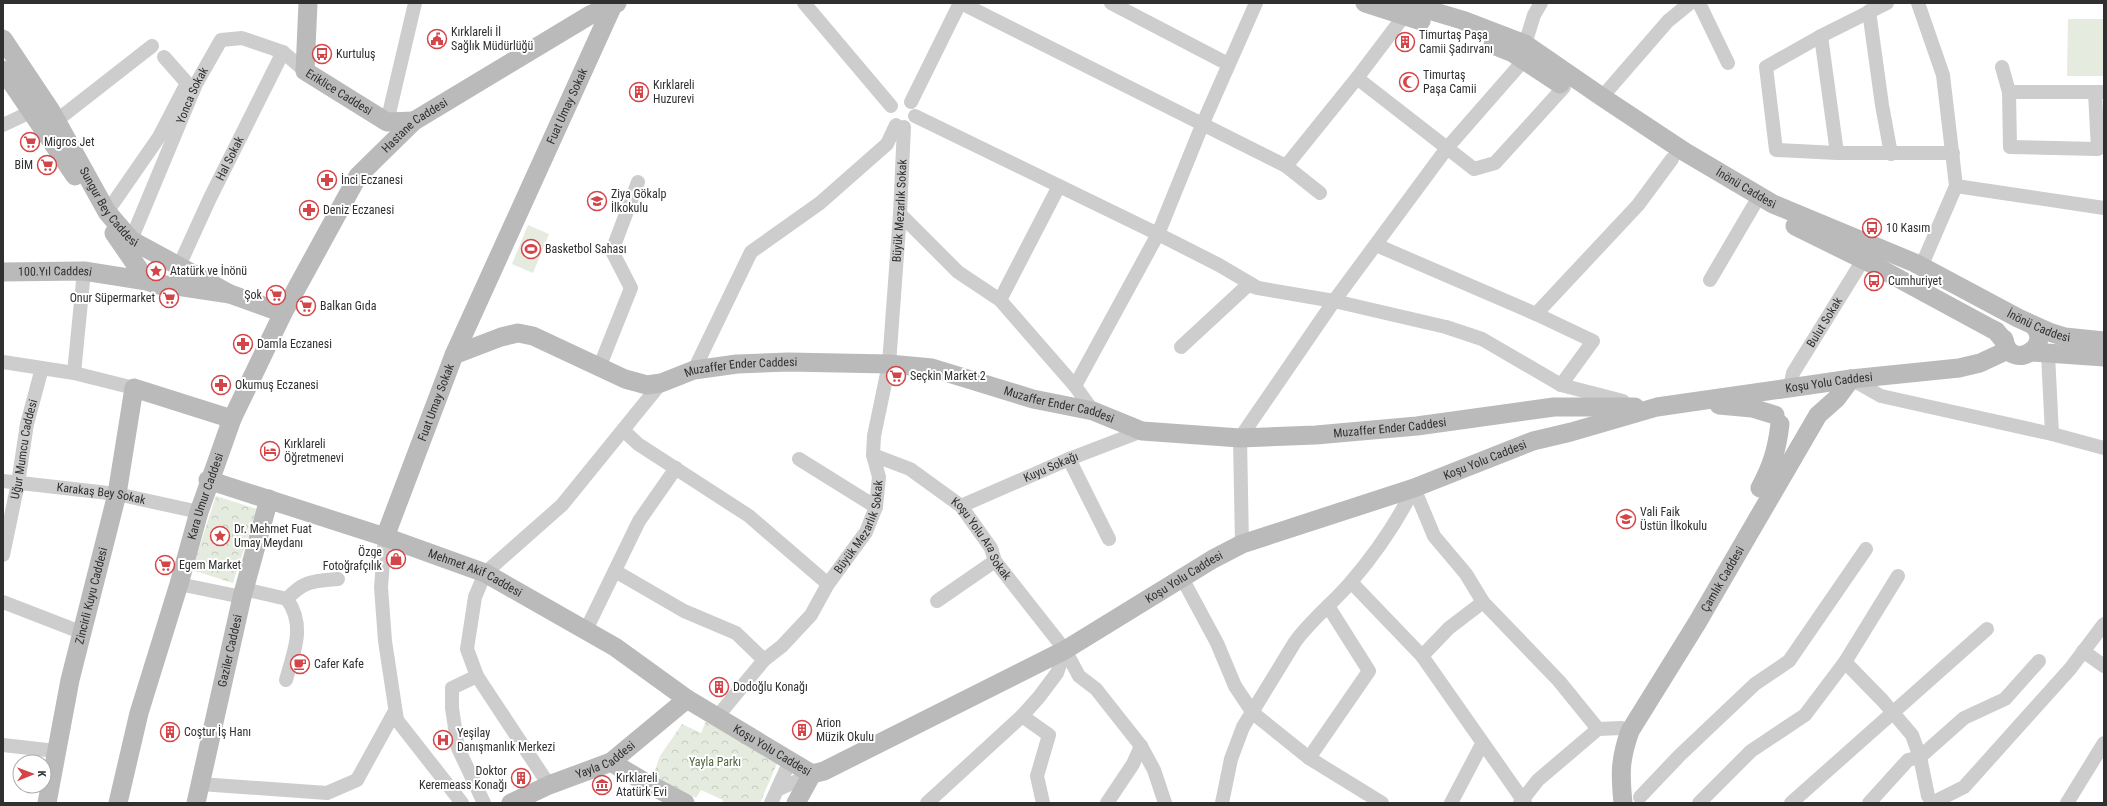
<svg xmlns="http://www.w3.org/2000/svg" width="2107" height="806" font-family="'Roboto Condensed',sans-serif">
  <defs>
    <pattern id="forest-crowns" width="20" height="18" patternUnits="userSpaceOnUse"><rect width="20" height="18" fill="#e5ebdf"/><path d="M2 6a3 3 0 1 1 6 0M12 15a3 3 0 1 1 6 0" fill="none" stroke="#c5cac0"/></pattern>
  </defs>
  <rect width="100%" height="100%" fill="#fff"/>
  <g fill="url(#forest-crowns)">
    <path d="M216 496 257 509 233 583 192 570Z"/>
    <path d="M706 721 779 759 760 803H722L723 800 701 790 696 798 653 776 660 756 682 724 701 733Z"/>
  </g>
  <g fill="#e5ebdf">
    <path d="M2068 19H2104V76H2067Z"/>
    <path d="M528 225 549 234 533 273 512 264Z"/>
  </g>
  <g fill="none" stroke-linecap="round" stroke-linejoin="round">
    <g stroke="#cdcdcd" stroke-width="14">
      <path d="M804 3 891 106"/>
      <path d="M961 3 1286 166 1320 193"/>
      <path d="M1111 3 1228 64"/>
      <path d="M1699 3 1728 63"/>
      <path d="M1918 3 1943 75 1956 186 1921 267"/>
      <path d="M1869 11 1882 105 1891 154"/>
      <path d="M1821 36 1766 67 1776 150 1837 153H1953"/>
      <path d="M1525 44 1534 15 1541 3"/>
      <path d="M1524 60 1447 148 1474 169 1495 163 1564 87"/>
      <path d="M2002 67 2009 92 2010 147 2098 149 2095 93"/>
      <path d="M2009 92H2104"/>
      <path d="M1602 97 1668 21 1690 3"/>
      <path d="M911 102 960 3"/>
      <path d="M915 116 1158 234 1219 265 1258 288 1334 301 1446 327 1482 339 1561 385 1623 401"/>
      <path d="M56 121 152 46"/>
      <path d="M387 122 415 3"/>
      <path d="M3 125 39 108"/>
      <path d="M1837 153 1821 36 1887 3"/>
      <path d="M1286 166 1357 78 1404 16"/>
      <path d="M1956 186 2104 208"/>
      <path d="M107 212 159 137 187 83 164 57"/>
      <path d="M900 214 958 272 1000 300 1075 386 1093 411"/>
      <path id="s1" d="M131 240 196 84 221 40 242 38 283 52 305 71"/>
      <path d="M1376 245 1536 314 1593 341 1561 385"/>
      <path id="s2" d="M179 266 210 198 283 52"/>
      <path d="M1710 280 1754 205"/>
      <path d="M1000 300 1059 186"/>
      <path d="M1536 314 1638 205 1672 159"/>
      <path d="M1181 347 1248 285 1258 288"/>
      <path d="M2048 354 2052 434"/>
      <path d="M3 362 74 373 134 388"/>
      <path d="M599 368 631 288 612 251 638 182"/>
      <path d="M694 370 751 252 820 203 887 144 896 125"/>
      <path d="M74 373 84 271"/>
      <path d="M1851 379 1881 396 2052 434 2104 448"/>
      <path d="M1075 386 1158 234 1203 123 1256 3"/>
      <path id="s3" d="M1790 387 1793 373 1863 260"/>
      <path d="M623 430 638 444 749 516 828 584"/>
      <path id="s4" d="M873 455 910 469 961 506 991 548 995 561 1065 650 1079 676 1096 689 1141 746 1154 770 1165 803"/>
      <path d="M799 459 876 507"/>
      <path d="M1069 459 1109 539"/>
      <path id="s5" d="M3 481 117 494 199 512"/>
      <path d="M1414 488 1434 536 1466 574 1483 602 1559 681 1598 729"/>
      <path id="s6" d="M961 506 1069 459 1142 431"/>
      <path d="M385 537 381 587 385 641 397 720 462 803"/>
      <path d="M1242 544 1240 438 1334 301 1447 148 1357 78"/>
      <path id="s7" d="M3 555 18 483 27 424 42 368"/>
      <path d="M615 571 684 611 736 633 764 660"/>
      <path d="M1182 578 1217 643 1235 686 1253 713 1309 758 1382 803"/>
      <path d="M1351 582 1422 656 1525 803"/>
      <path d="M179 584 242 597"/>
      <path d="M244 589 287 599"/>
      <path d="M937 601 995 561"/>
      <path d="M3 602 83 633"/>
      <path d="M586 630 639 521 676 468"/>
      <path d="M2083 651 2104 666"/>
      <path d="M1422 656 1449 628 1483 602"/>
      <path d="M1845 662 1883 701 1912 735 1920 757 1928 796 1933 803"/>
      <path d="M477 676 452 688V708L458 748 484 803"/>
      <path d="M286 680C294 651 306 626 287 599 304 580 315 581 338 579"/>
      <path d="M1022 716 1049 735 1037 776 1043 803"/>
      <path id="s8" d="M717 717 764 660 782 646 811 615 828 584 866 532 876 507 879 477 873 455 874 436 889 364 900 214 904 127"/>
      <path d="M3 745 56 751"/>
      <path d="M1309 758 1369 671 1328 606"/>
      <path d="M200 784 327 793 357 780 395 711"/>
      <path d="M549 785 477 676 467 649 475 597 485 573 562 505 661 383"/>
      <path d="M777 790 812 774"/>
      <path d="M1640 797 1680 755 1755 684 1789 661 1866 549"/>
      <path d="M771 803 790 761"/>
      <path d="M927 803 1022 716 1039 697 1057 673 1065 650"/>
      <path d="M1107 803 1133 764 1141 746"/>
      <path d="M1222 803 1231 759 1243 727 1295 642C1311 620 1333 603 1351 582 1376 553 1397 522 1414 488"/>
      <path d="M1451 803 1482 744"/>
      <path d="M1520 803 1538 780 1598 729 1621 728 1630 731"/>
      <path d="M1699 803 1751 751 1805 715 1845 662 1898 576"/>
      <path d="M1791 803 1987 629"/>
      <path d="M1869 803 1908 760 1920 757 1964 718 2005 699 2039 661"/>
      <path d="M1932 803 1964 787 2070 669 2104 624"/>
      <path d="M2067 803 2104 743"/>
    </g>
    <g stroke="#bababa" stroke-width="19">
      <path id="s9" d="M308 3 305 71 387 122 414 121"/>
      <path d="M1365 3 1421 21"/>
      <path id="s10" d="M1405 3 1462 20 1525 44 1602 97 1685 152 1773 204 1915 263 2018 318 2049 332 2065 337 2104 341"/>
      <path id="s11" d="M3 39 51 111 107 212 131 240 230 294"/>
      <path d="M1493 45 1513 53 1560 84"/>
      <path d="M3 70 75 176"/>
      <path d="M1795 226 1870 263 1990 328 1996 331 2004 341"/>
      <path d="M114 233 147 281"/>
      <path id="s12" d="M3 272 84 271 147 281 158 285H170L230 294 283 313"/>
      <path d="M2004 339C2009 373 2055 347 2033 325"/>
      <path d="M2031 352 2104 357"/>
      <path id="s13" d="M454 355 501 337 518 333 533 336 625 379 647 385 661 383 694 370 737 364 788 362 889 364 932 368 1033 399 1093 411 1142 431 1240 438 1316 435 1417 426 1554 407H1635"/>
      <path d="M1719 405 1752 408 1775 415"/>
      <path id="s14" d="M208 480 385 537 485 573 615 647 687 699 812 774 824 771 1065 650 1213 559 1242 544 1414 488 1533 441 1571 432 1657 407 1851 379 1959 368 1980 363 2008 350"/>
      <path d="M1760 488C1772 466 1777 449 1780 424"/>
      <path id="s15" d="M385 537 454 355 613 5"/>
      <path d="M611 762 643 781 685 803"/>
      <path id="s16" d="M47 803 70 680 117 494 134 388 232 419"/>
      <path id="s17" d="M118 803 139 713 179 584 199 512 232 419 283 313 358 176 414 121 590 15 617 3"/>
      <path id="s18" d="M196 803 242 597 269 499"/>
      <path id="s19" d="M511 803 549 785 611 762 687 699"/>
      <path d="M796 803 812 774"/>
      <path id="s20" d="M1623 803C1620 773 1620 759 1630 731L1697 623 1818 415 1836 399 1851 379"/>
    </g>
  </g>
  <defs>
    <g id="civic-ring" transform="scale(1)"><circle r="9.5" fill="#fff" stroke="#d34548" stroke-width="1.5"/><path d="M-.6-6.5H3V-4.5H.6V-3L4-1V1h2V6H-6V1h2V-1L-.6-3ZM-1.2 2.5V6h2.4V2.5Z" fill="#d34548"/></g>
    <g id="building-ring" transform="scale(1)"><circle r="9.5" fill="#fff" stroke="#d34548" stroke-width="1.5"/><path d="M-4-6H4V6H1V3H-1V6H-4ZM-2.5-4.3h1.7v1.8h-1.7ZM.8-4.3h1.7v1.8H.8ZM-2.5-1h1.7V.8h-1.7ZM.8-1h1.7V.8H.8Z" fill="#d34548"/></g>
    <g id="bus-ring" transform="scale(1)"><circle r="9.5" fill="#fff" stroke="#d34548" stroke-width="1.5"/><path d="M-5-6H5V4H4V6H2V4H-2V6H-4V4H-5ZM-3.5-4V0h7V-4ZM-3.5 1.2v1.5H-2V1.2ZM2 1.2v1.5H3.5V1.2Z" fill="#d34548"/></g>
    <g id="mosque-ring" transform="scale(1)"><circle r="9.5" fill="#fff" stroke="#d34548" stroke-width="1.5"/><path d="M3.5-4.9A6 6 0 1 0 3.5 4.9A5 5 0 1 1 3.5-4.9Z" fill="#d34548"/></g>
    <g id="supermarket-ring" transform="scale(1)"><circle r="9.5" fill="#fff" stroke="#d34548" stroke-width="1.5"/><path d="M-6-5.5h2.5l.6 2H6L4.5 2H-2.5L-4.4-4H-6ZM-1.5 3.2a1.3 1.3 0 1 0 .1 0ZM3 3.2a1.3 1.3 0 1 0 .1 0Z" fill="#d34548"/></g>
    <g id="pharmacy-ring" transform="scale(1)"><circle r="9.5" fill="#fff" stroke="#d34548" stroke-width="1.5"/><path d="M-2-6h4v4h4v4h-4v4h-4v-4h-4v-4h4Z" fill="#d34548"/></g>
    <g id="school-ring" transform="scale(1)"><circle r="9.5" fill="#fff" stroke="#d34548" stroke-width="1.5"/><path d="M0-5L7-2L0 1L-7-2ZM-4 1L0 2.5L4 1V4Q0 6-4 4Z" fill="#d34548"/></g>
    <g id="stadium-ring" transform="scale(1)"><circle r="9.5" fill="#fff" stroke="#d34548" stroke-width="1.5"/><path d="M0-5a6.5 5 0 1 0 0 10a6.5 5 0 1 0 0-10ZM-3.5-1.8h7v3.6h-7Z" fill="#d34548"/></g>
    <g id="sight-ring" transform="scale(1)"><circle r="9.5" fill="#fff" stroke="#d34548" stroke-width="1.5"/><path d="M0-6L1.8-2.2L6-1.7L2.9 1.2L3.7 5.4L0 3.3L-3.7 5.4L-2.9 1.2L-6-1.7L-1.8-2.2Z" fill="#d34548"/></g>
    <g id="hotel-ring" transform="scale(1)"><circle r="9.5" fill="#fff" stroke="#d34548" stroke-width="1.5"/><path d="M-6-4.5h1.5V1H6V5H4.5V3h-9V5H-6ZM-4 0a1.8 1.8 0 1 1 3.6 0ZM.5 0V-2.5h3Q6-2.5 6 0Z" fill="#d34548"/></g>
    <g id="shop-ring" transform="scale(1)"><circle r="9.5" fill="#fff" stroke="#d34548" stroke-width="1.5"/><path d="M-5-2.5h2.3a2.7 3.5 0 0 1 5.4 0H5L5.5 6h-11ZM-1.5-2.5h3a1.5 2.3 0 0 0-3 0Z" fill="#d34548"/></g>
    <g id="cafe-ring" transform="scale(1)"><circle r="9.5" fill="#fff" stroke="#d34548" stroke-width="1.5"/><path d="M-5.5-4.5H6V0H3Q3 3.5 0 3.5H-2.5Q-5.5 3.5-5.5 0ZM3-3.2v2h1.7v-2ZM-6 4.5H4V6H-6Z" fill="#d34548"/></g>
    <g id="hospital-ring" transform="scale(1)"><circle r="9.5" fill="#fff" stroke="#d34548" stroke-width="1.5"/><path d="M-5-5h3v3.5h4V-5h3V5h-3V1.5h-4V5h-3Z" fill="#d34548"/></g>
    <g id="museum-ring" transform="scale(1)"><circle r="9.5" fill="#fff" stroke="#d34548" stroke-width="1.5"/><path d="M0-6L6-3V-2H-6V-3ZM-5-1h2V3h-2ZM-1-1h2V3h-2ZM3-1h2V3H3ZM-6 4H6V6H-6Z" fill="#d34548"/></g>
  </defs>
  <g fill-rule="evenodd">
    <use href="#civic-ring" x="437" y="39"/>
    <use href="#building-ring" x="1405" y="42"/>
    <use href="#bus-ring" x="322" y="54"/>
    <use href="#mosque-ring" x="1409" y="82"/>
    <use href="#building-ring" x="639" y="92"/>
    <use href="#supermarket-ring" x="30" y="142"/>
    <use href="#supermarket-ring" x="47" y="165"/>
    <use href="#pharmacy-ring" x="327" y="180"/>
    <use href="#school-ring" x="597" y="201"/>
    <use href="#pharmacy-ring" x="309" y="210"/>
    <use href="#bus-ring" x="1872" y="228"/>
    <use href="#stadium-ring" x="531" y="249"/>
    <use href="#sight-ring" x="156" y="271"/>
    <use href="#bus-ring" x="1874" y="281"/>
    <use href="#supermarket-ring" x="276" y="295"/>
    <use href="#supermarket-ring" x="169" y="298"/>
    <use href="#supermarket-ring" x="306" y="306"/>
    <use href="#pharmacy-ring" x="243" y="344"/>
    <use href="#supermarket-ring" x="896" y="376"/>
    <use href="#pharmacy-ring" x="221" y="385"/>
    <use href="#hotel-ring" x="270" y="451"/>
    <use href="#school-ring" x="1626" y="519"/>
    <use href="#sight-ring" x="220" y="536"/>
    <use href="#shop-ring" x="396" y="559"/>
    <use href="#supermarket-ring" x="165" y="565"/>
    <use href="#cafe-ring" x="300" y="664"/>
    <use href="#building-ring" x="719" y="687"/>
    <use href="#building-ring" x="802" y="730"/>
    <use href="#building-ring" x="170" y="732"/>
    <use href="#hospital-ring" x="443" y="740"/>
    <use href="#building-ring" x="521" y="778"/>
    <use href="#museum-ring" x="602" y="785"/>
  </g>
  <g text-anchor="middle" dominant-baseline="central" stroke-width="4" stroke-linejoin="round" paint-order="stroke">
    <g font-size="12" fill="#303030" stroke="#fff" text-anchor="start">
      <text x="451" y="32">Kırklareli İl<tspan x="451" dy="14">Sağlık Müdürlüğü</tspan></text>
      <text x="1419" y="35">Timurtaş Paşa<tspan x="1419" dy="14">Camii Şadırvanı</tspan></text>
      <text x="336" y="54">Kurtuluş</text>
      <text x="1423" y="75">Timurtaş<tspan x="1423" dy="14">Paşa Camii</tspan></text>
      <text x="653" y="85">Kırklareli<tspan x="653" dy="14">Huzurevi</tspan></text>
      <text x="44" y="142">Migros Jet</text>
      <text x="33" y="165" text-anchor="end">BİM</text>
      <text x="341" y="180">İnci Eczanesi</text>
      <text x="611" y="194">Ziya Gökalp<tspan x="611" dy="14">İlkokulu</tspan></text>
      <text x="323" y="210">Deniz Eczanesi</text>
      <text x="1886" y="228">10 Kasım</text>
      <text x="545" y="249">Basketbol Sahası</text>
      <text x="170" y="271">Atatürk ve İnönü</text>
      <text x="1888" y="281">Cumhuriyet</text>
      <text x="262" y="295" text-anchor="end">Şok</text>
      <text x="155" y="298" text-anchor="end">Onur Süpermarket</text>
      <text x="320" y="306">Balkan Gıda</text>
      <text x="257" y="344">Damla Eczanesi</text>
      <text x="910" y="376">Seçkin Market 2</text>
      <text x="235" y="385">Okumuş Eczanesi</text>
      <text x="284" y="444">Kırklareli<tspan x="284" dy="14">Öğretmenevi</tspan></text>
      <text x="1640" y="512">Vali Faik<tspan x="1640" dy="14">Üstün İlkokulu</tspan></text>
      <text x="234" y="529">Dr. Mehmet Fuat<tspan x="234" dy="14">Umay Meydanı</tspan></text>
      <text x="382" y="552" text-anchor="end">Özge<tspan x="382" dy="14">Fotoğrafçılık</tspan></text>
      <text x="179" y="565">Egem Market</text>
      <text x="314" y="664">Cafer Kafe</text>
      <text x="733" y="687">Dodoğlu Konağı</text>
      <text x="816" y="723">Arion<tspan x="816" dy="14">Müzik Okulu</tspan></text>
      <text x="184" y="732">Coştur İş Hanı</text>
      <text x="457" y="733">Yeşilay<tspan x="457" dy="14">Danışmanlık Merkezi</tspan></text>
      <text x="507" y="771" text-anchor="end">Doktor<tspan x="507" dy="14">Keremeass Konağı</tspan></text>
      <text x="616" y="778">Kırklareli<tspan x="616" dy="14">Atatürk Evi</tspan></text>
    </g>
    <g font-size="12" fill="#303030" stroke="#fff">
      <text stroke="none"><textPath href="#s9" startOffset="108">Eriklice Caddesi</textPath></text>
      <text stroke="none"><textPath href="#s1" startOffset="157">Yonca Sokak</textPath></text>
      <text stroke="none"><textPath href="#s15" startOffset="468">Fuat Umay Sokak</textPath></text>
      <text stroke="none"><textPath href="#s17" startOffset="751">Hastane Caddesi</textPath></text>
      <text stroke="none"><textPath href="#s2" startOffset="119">Hal Sokak</textPath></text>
      <text stroke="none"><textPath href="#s10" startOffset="391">İnönü Caddesi</textPath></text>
      <text stroke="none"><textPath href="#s11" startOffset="199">Sungur Bey Caddesi</textPath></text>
      <text stroke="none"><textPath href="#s8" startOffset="565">Büyük Mezarlık Sokak</textPath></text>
      <text stroke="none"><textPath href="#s12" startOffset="52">100.Yıl Caddesi</textPath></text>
      <text stroke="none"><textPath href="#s3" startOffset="74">Bulut Sokak</textPath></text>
      <text stroke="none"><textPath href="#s10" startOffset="715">İnönü Caddesi</textPath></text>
      <text stroke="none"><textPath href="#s13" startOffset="304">Muzaffer Ender Caddesi</textPath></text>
      <text stroke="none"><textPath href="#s14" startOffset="1776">Koşu Yolu Caddesi</textPath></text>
      <text stroke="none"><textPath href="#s15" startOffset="144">Fuat Umay Sokak</textPath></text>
      <text stroke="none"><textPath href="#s13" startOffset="628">Muzaffer Ender Caddesi</textPath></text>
      <text stroke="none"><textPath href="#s13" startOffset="964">Muzaffer Ender Caddesi</textPath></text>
      <text stroke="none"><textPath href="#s7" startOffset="108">Uğur Mumcu Caddesi</textPath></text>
      <text stroke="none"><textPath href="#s14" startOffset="1422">Koşu Yolu Caddesi</textPath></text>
      <text stroke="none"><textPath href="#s6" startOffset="98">Kuyu Sokağı</textPath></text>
      <text stroke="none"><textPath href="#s5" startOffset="99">Karakaş Bey Sokak</textPath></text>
      <text stroke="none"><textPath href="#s17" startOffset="319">Kara Umur Caddesi</textPath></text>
      <text stroke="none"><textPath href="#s8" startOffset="241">Büyük Mezarlık Sokak</textPath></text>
      <text stroke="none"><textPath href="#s4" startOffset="141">Koşu Yolu Ara Sokak</textPath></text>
      <text stroke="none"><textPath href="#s14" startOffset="283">Mehmet Akif Caddesi</textPath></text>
      <text stroke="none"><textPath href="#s14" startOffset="1098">Koşu Yolu Caddesi</textPath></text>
      <text stroke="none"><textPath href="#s20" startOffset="251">Çamlık Caddesi</textPath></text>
      <text stroke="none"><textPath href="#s16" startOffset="212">Zincirli Kuyu Caddesi</textPath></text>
      <text stroke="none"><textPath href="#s18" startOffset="156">Gaziler Caddesi</textPath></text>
      <text stroke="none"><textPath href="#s14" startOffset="630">Koşu Yolu Caddesi</textPath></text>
      <text stroke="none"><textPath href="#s19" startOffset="104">Yayla Caddesi</textPath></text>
    </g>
    <g font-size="12" fill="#516741" stroke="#fff">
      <text x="715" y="762">Yayla Parkı</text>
    </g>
  </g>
  <rect width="2107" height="806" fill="none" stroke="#303030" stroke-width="8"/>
  <g transform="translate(32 774) rotate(89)"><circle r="19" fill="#ffffff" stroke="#acacac"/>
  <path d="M0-3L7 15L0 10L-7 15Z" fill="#d34548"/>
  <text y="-6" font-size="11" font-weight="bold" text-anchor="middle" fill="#303030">K</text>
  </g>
</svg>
